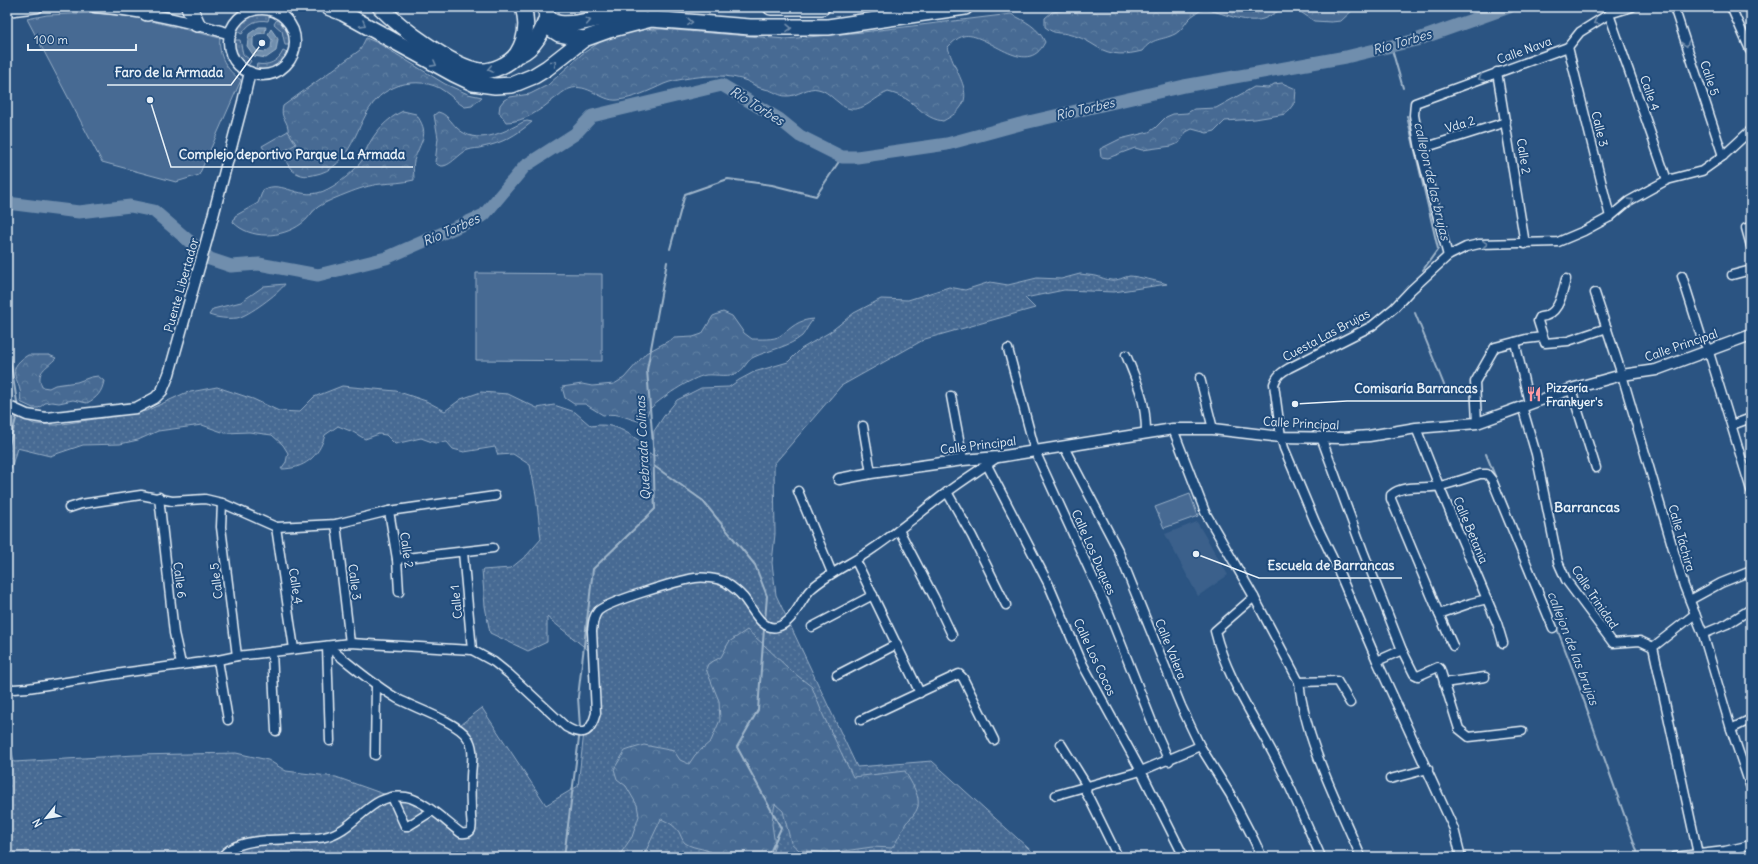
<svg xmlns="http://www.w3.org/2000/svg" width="1758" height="864" font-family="Delius,sans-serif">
  <defs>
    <pattern id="grass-dots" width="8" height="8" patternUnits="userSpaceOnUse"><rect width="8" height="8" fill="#476b93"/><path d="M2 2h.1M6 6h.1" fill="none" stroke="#6281a3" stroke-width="1.8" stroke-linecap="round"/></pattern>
    <pattern id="forest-crowns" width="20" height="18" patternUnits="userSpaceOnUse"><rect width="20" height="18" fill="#476b93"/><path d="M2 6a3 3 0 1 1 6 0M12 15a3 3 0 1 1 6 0" fill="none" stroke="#6281a3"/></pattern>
    <pattern id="water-ripples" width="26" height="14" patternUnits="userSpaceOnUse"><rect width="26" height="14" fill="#708ead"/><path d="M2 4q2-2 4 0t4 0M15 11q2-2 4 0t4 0" fill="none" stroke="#61768a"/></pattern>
  </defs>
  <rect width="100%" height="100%" fill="#2b5482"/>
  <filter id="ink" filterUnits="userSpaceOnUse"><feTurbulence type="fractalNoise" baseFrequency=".025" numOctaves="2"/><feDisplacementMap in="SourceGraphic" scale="8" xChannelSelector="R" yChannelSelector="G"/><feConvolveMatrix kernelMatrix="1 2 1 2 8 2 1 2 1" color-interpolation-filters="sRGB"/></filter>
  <g filter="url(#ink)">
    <path fill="#3a608b" d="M1197 522 1228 575 1198 596 1165 534Z"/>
    <g fill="url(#grass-dots)" stroke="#98aec6">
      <path d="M261 13 270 14 268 21C257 19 248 23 242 34L236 31C241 21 249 15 261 13Z"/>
      <path d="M278 18C287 25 292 34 292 45H285L282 31 274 24Z"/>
      <path d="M233 40H240L243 54 251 61 247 67C238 60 233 52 233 40Z"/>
      <path d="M283 51 289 54C283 68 270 73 255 71L257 64C268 66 278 62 283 51Z"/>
      <path d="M1080 274C1085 275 1091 275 1096 276 1101 277 1106 280 1111 280 1118 281 1123 277 1130 276 1135 276 1162 282 1167 284L1114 292 1064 290 1025 298 1035 308 925 339 841 386 774 464 775 534 772 563 776 595 857 767 932 761 1038 857H7V728L14 762 135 755 236 753 268 760 286 771 336 777 392 797H404L468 832 469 755 466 737 456 728 482 708 546 805 578 786 584 732 592 725 593 654 547 617V642L528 651 490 633 485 606 482 570 511 568 527 555 541 539 536 495 530 465 513 454 498 455 495 447 464 452 453 449 447 442 435 443 421 438 395 444 386 435 379 434 365 439 353 432 338 426 325 435C319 457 304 469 281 469L286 462 288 453 283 445 272 435 249 432 225 433 202 425 158 431 138 440 120 444 83 445 50 456 17 448 9 476H7V410L34 424 56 425 146 411 185 393 217 387 253 399 279 411 299 412 314 397 342 386 396 391 426 401 445 411 461 399 481 392 508 394 537 408 554 405 575 412 591 426C613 422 625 431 641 442L643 451 641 457 649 454 657 456 653 445 654 431 664 416 677 400 701 388 729 387 739 380 754 372 788 362 801 349 830 332 854 313 881 299 908 300 949 287 965 290 990 282 1008 285 1037 278 1061 279Z"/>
    </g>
    <g fill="url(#forest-crowns)" stroke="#98aec6">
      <path d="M1089 7H1289C1279 9 1272 16 1263 19 1244 24 1222 12 1204 9 1198 12 1192 15 1188 20 1184 25 1182 30 1175 34 1161 41 1153 37 1142 51 1126 55 1112 56 1097 47 1089 42 1081 37 1071 35 1059 31 1057 36 1045 27V18L1052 12Z"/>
      <path d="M1293 7H1356L1341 21 1331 22 1314 21Z"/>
      <path d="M1011 14C1025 21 1038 27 1045 42 1026 81 986 30 963 36 957 38 952 43 948 47 956 79 984 100 943 121 928 119 922 111 911 102 904 97 896 94 888 92 871 99 857 120 838 102 831 97 827 91 818 89 808 86 797 97 786 96 780 96 775 92 769 90 766 89 763 89 760 88 756 87 752 83 747 81 740 78 728 76 720 76 708 75 675 79 664 84 649 91 634 98 618 100 601 102 588 82 569 89 563 91 560 95 554 99 540 110 525 122 506 122L499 112 500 105 504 100 510 97 530 94 548 85 582 54 603 40 641 29H661L786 39 863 32Z"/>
      <path d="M366 38 378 43 445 84 468 94 482 97 472 106 465 107C457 103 452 96 444 91 432 82 414 81 400 85 392 88 383 92 377 99 354 123 354 168 313 175 305 177 297 175 291 169 285 162 284 155 286 146 287 141 289 134 288 128 286 118 280 118 283 106L360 50Z"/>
      <path d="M1282 83 1296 89 1295 102 1286 114 1255 119 1225 121 1215 131 1207 133 1192 129 1186 132 1179 143 1172 146 1142 150 1135 148 1108 158 1101 157 1100 149 1120 139 1149 132 1155 128 1166 117 1173 114 1187 113 1194 109 1216 108 1254 87 1268 88 1274 84Z"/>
      <path d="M403 111 416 114C430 134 422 138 415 158 412 165 414 172 414 180 402 183 392 183 381 184 370 185 358 189 348 193 338 197 327 201 318 207 311 212 308 220 301 224 282 238 250 240 233 222L235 216 258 203 263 190C283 178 300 204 328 189 341 182 354 172 363 159 365 156 365 151 367 148 374 133 387 118 403 111Z"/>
      <path d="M438 112C447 114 451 122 457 128 476 146 503 133 523 122L527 121 532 122C516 135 503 143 483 147 478 149 473 148 468 150 458 153 445 175 435 162L438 138 434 115Z"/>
      <path d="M285 284C279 293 248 316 237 318 228 319 217 318 209 315L213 309 241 302 264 286Z"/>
      <path d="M723 312 732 316 744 333 752 339C760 339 774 340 780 336 793 327 797 320 814 319 809 323 805 333 802 336 789 347 769 350 754 357 747 360 745 368 739 372 730 378 716 374 706 375 692 377 658 400 649 410 647 414 646 418 644 422 627 420 622 412 603 415L585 404H574L565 398 562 387 582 384 592 386 614 384 624 378 646 353 674 338 693 337 702 334 713 316Z"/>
      <path d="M28 355H49L56 358C47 368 35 371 42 387L49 388 55 385 77 382 91 377 98 376 104 381C102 392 97 398 87 403L73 400 59 403 52 402 45 403 39 408H33L20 402C25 380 0 372 28 355Z"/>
      <path d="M747 630 763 644 789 669 812 687 823 715 853 777 905 771C912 785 925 801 914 814 912 818 908 820 906 823 901 832 898 840 892 848L872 847 830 853 799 850 791 843 783 811 775 804 773 814 772 824 775 845 772 854C753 856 736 857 717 857 709 847 695 850 685 843 682 840 681 836 679 832 674 825 668 822 661 819L643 857H618L632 837 639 816 637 805 626 786 617 779 614 769 625 751 634 748 644 745 674 751 680 760 689 764 695 755 711 741 720 720 719 701 706 669 708 664 721 657 729 642Z"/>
    </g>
    <g fill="#476b93" stroke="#98aec6">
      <path d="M93 13 135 17 220 38C218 55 226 70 241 80L199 175 176 182 102 162 27 19 47 15Z"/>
      <path d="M288 131 296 144 270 159 262 146Z"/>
      <path d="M476 273 602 274V361L476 360Z"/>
      <path d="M1190 494 1198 516 1164 528 1155 507Z"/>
    </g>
    <path fill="url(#water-ripples)" stroke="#a0b6cb" d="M259 27H266L265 33 257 34 253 38V46L257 51 265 52 271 48 272 40 268 34 271 29 278 39 276 51 266 58 254 56 247 46 249 34Z"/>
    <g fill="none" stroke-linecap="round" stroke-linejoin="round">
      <g stroke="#a0b6cb" stroke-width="2">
        <path d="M1391 46 1403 88"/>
        <path d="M1407 116 1438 249 1423 270"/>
        <path d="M670 249 685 194 728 179 772 185 816 196 842 157"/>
        <path d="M7 295 10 245"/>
        <path d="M1415 313 1444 385"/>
        <path d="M7 348 8 350"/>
        <path d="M10 359 18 408"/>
        <path d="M7 452 17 415"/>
        <path d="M1486 454 1551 613"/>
        <path d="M654 466 702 500 755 565 767 596 765 621"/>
        <path d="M1556 626 1576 678 1637 851"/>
        <path d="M764 629 758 710 737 747 781 828 768 857"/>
        <path d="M580 727 578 697 593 569 655 509 653 445 647 370 667 262"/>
        <path d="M564 857 579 738"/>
      </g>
      <path stroke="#708ead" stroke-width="13" d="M7 203 79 212 130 206 154 211 210 259 231 266 259 264 318 275 386 258 484 215 525 166 575 134 592 116 722 85 779 119 800 136 842 157H857L947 144 1020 124 1184 86 1346 57 1416 40 1509 7"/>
      <g stroke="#e8f1f8" stroke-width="11">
        <g id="minor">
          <path d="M1674 7 1723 156"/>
          <path d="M1731 7 1751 52"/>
          <path d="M1609 14 1667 180"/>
          <path d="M1568 47 1610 217"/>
          <path d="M1497 72 1525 244"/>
          <path d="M1420 149 1506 122"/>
          <path d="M1746 228 1751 246"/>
          <path d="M1448 256 1420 149 1414 115 1415 103 1568 47 1580 32 1609 14 1632 7"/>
          <path d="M1732 275 1751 270"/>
          <path d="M1682 276 1702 339 1708 349 1751 490"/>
          <path d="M1566 279C1562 294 1559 316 1540 317L1538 321 1545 343 1568 341 1607 328"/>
          <path d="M1595 293 1622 375 1684 586 1703 634 1731 729 1751 788"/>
          <path d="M1515 342 1529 403"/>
          <path d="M1008 349 1035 451 1109 613 1156 732 1169 761"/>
          <path d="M1126 355C1138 385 1146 400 1146 433"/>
          <path d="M1200 378 1213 429"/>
          <path d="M1571 389 1596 468"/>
          <path d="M951 396 963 460"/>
          <path d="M1522 406 1536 454 1558 562 1566 580 1613 643 1640 641 1653 647"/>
          <path d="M1477 423 1475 382 1495 347 1526 339 1543 337"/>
          <path d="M1732 425 1751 418"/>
          <path d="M863 426 871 473"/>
          <path d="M1416 428 1439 486 1497 623 1503 643"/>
          <path d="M1173 429 1205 512 1254 597 1299 682 1337 681 1350 703"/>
          <path d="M1321 437 1363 551 1402 650 1414 674 1418 676 1438 667 1440 669 1459 729 1469 737 1522 731"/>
          <path d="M1064 447 1118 550 1181 706 1200 746 1230 794 1254 840 1262 857"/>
          <path d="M987 465 1048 583 1083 665 1141 771 1184 857"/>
          <path d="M798 491 832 573"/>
          <path d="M947 492 972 536 1006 605"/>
          <path d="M159 497 174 633 181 664"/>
          <path d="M222 503 221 527 237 656"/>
          <path d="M69 508 81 504 141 495 172 501 205 499 222 503 276 527 336 524 389 511 495 496"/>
          <path d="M389 511 397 559 399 592"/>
          <path d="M336 524 350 643"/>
          <path d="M276 527 294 649"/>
          <path d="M899 530 934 597 952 635"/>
          <path d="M463 552 472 650"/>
          <path d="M397 559 493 548"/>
          <path d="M856 561 920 693"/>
          <path d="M1254 597 1215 631C1227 681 1260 725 1282 771 1296 799 1308 828 1321 857"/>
          <path d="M1487 599 1471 603 1439 614 1391 499V495C1403 484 1425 489 1440 486 1454 483 1467 478 1480 474H1487L1492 480 1553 628"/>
          <path d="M1690 600 1721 583 1751 571"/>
          <path d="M1439 614 1453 646"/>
          <path d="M1695 614 1653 647 1698 854"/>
          <path d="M812 627 873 595"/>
          <path d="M1703 634 1727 624 1751 609"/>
          <path d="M327 646 330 741"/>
          <path d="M272 652 276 731"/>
          <path d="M218 660 228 720"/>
          <path d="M1377 661 1402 650"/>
          <path d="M837 675 897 644"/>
          <path d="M1299 682C1305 741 1338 803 1361 857"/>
          <path d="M1444 683 1485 677"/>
          <path d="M7 688 13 689 28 688 129 672 218 660 237 656 350 643 472 650 494 662 509 674 566 727C585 738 591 731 596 713L592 631C593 623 593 617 598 611 609 601 678 581 695 578 703 577 717 578 725 582 731 586 738 591 743 597 752 607 761 631 777 627 794 623 800 600 811 589 830 572 853 563 874 548 899 531 922 511 946 493 963 480 981 469 998 457"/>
          <path d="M861 720 959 674 963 678 994 740"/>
          <path d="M1731 729 1751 719"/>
          <path d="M1061 744 1087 786 1086 793 1090 800 1118 857"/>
          <path d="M375 755 376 684"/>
          <path d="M1390 779 1428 769"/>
          <path d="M1056 795 1141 771 1200 746"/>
          <path d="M392 797 405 826H408L432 811"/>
          <path d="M222 857C237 833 300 842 324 837 356 831 370 791 406 797 424 800 446 822 461 833 477 835 470 822 471 812 471 801 470 790 471 778 471 765 476 749 467 737 457 722 415 708 398 699 372 684 350 664 327 646"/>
          <path d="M1461 857 1454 829 1377 661 1335 563 1315 522 1284 448 1281 437 1274 384C1277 375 1282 372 1289 368L1372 326 1394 308 1411 290 1448 256 1466 247 1479 244 1558 242 1584 231 1610 217 1629 201 1667 180 1702 171 1723 156 1751 130"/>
          <path d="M1674 857 1725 851 1751 845"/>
        </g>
      </g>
      <g stroke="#e8f1f8" stroke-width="13">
        <g id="tertiary">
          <path d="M95 7C141 10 186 21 231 34"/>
          <circle cx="262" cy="42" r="33"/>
          <path d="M7 11 38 7"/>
          <path d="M7 406 27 415 46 418 136 408 155 398 162 391 169 374 207 239 243 102 250 72"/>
          <path d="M839 479 871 473 963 460 998 457 1173 429H1213L1281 437 1343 438 1369 436 1416 428 1477 423 1571 389 1622 375 1656 370 1751 335"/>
        </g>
      </g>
      <g stroke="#e8f1f8" stroke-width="18">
        <g id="motorway">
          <path d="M189 7 197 24"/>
          <path d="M328 7 343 13 454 74 473 83 495 86 512 85 534 76 547 68 584 39 609 30 651 19 750 27H828L965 7"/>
          <path d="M380 7C400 27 451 67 480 71 492 72 510 64 517 54 526 40 528 23 523 7"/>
          <path d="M546 7C544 38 597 17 612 16 621 16 631 17 640 18"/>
          <path d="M771 7H822"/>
          <path d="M147 13 149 7"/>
          <path d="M545 25 559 34 584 39"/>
          <path d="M520 54C534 48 543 31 547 17"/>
        </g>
      </g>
      <use href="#minor" stroke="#1f4a7a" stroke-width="8"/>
      <use href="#tertiary" stroke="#1f4a7a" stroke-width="10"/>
      <use href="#motorway" stroke="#1f4a7a" stroke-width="15"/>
    </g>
    <defs><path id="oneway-chevron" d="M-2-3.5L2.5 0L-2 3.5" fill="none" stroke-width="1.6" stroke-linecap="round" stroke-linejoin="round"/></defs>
    <g stroke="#6f8dac">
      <use href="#oneway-chevron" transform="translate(588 21) rotate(-12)"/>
      <use href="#oneway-chevron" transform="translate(690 22) rotate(4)"/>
      <use href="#oneway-chevron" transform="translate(1596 22) rotate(149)"/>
      <use href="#oneway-chevron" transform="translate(363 24) rotate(29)"/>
      <use href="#oneway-chevron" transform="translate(789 28) rotate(1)"/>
      <use href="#oneway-chevron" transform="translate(1686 44) rotate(72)"/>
      <use href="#oneway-chevron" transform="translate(554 63) rotate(-38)"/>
      <use href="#oneway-chevron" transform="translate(434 64) rotate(29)"/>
      <use href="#oneway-chevron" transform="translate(490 69) rotate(168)"/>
      <use href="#oneway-chevron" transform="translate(1481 78) rotate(159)"/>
      <use href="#oneway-chevron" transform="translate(1631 201) rotate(-33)"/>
      <use href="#oneway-chevron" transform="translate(1485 244) rotate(-3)"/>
    </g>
  </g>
  <defs>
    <g id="restaurant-bare" transform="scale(1.2)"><path d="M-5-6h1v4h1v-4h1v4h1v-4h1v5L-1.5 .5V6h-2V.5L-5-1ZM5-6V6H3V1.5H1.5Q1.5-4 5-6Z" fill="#ff9aa2" stroke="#1f4a7a" stroke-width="2.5" paint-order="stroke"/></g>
  </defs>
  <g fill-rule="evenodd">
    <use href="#restaurant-bare" x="1534" y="394"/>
  </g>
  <g text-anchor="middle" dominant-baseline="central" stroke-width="4" stroke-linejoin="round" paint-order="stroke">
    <g font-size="12" fill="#e8f1f8" stroke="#1f4a7a">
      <text transform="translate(1524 50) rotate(-20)">Calle Nava</text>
      <text transform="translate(1710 78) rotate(72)">Calle 5</text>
      <text transform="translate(1650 93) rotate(71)">Calle 4</text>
      <text transform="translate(1460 124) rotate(-17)">Vda 2</text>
      <text transform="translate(1600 129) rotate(76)">Calle 3</text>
      <text transform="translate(1524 156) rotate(81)">Calle 2</text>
      <text transform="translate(181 285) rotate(-74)">Puente Libertador</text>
      <text transform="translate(1326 335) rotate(-28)">Cuesta Las Brujas</text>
      <text transform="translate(1681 345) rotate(-19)">Calle Principal</text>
      <text transform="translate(1301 423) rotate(3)">Calle Principal</text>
      <text transform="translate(978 445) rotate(-7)">Calle Principal</text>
      <text transform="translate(1471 530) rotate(67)">Calle Betania</text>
      <text transform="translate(1682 538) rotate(74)">Calle Táchira</text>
      <text transform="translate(407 550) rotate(82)">Calle 2</text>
      <text transform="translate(1094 552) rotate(66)">Calle Los Duques</text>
      <text transform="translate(180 580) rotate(83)">Calle 6</text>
      <text transform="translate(216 581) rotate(-97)">Calle 5</text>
      <text transform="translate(355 582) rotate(83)">Calle 3</text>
      <text transform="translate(296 586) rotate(81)">Calle 4</text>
      <text transform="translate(1595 597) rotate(56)">Calle Trinidad</text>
      <text transform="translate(456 602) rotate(-96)">Calle 1</text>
      <text transform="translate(1171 649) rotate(68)">Calle Valera</text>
      <text transform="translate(1095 657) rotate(65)">Calle Los Cocos</text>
    </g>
    <g font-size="12" font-weight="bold" fill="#e8f1f8" stroke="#1f4a7a" text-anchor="start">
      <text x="1546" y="387">Pizzería<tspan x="1546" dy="14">Frankyer's</tspan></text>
    </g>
    <g font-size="13" font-style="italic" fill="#d0dde9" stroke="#1f4a7a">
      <text transform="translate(1402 42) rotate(-16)">Río Torbes</text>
      <text transform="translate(757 106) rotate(32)">Río Torbes</text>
      <text transform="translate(1085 109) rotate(-13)">Río Torbes</text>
      <text transform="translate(1432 181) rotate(77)">callejon de las brujas</text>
      <text transform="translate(451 230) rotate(-24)">Río Torbes</text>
      <text transform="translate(643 448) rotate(-93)">Quebrada Colinas</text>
      <text transform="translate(1573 648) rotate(69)">callejon de las brujas</text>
    </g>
    <g font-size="14" font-weight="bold" fill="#e8f1f8" stroke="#1f4a7a">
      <text x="1587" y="507">Barrancas</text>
    </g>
  </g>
  <path fill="none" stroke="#e8f1f8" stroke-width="1.5" d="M262 43L231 85H107M150 100L171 167H413M1295 404L1347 401H1486M1196 554L1259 578H1402"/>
  <g fill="#e8f1f8" stroke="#1f4a7a" stroke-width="1.5">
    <circle cx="262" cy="43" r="4"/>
    <circle cx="150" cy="100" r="4"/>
    <circle cx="1295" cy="404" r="4"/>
    <circle cx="1196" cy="554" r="4"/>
  </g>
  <g font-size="13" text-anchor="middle" font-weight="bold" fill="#e8f1f8" stroke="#1f4a7a" stroke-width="4" stroke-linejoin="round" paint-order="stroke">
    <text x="169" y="77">Faro de la Armada</text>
    <text x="292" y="159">Complejo deportivo Parque La Armada</text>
    <text x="1416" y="393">Comisaría Barrancas</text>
    <text x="1331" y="570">Escuela de Barrancas</text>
  </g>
  <rect width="1758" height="864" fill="none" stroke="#1f4a7a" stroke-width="24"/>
  <rect x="12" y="12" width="1734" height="840" fill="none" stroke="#e8f1f8" stroke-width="1.5" filter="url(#ink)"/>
  <g transform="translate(46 818) rotate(240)" stroke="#1f4a7a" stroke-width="3" paint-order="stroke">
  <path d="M0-3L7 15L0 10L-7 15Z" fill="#e8f1f8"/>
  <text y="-6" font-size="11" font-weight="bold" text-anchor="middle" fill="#e8f1f8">N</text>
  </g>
  <path d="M28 44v6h108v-6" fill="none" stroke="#e8f1f8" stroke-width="2"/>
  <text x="34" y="44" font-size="12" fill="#e8f1f8" stroke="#1f4a7a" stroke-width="3" paint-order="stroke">100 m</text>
</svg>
